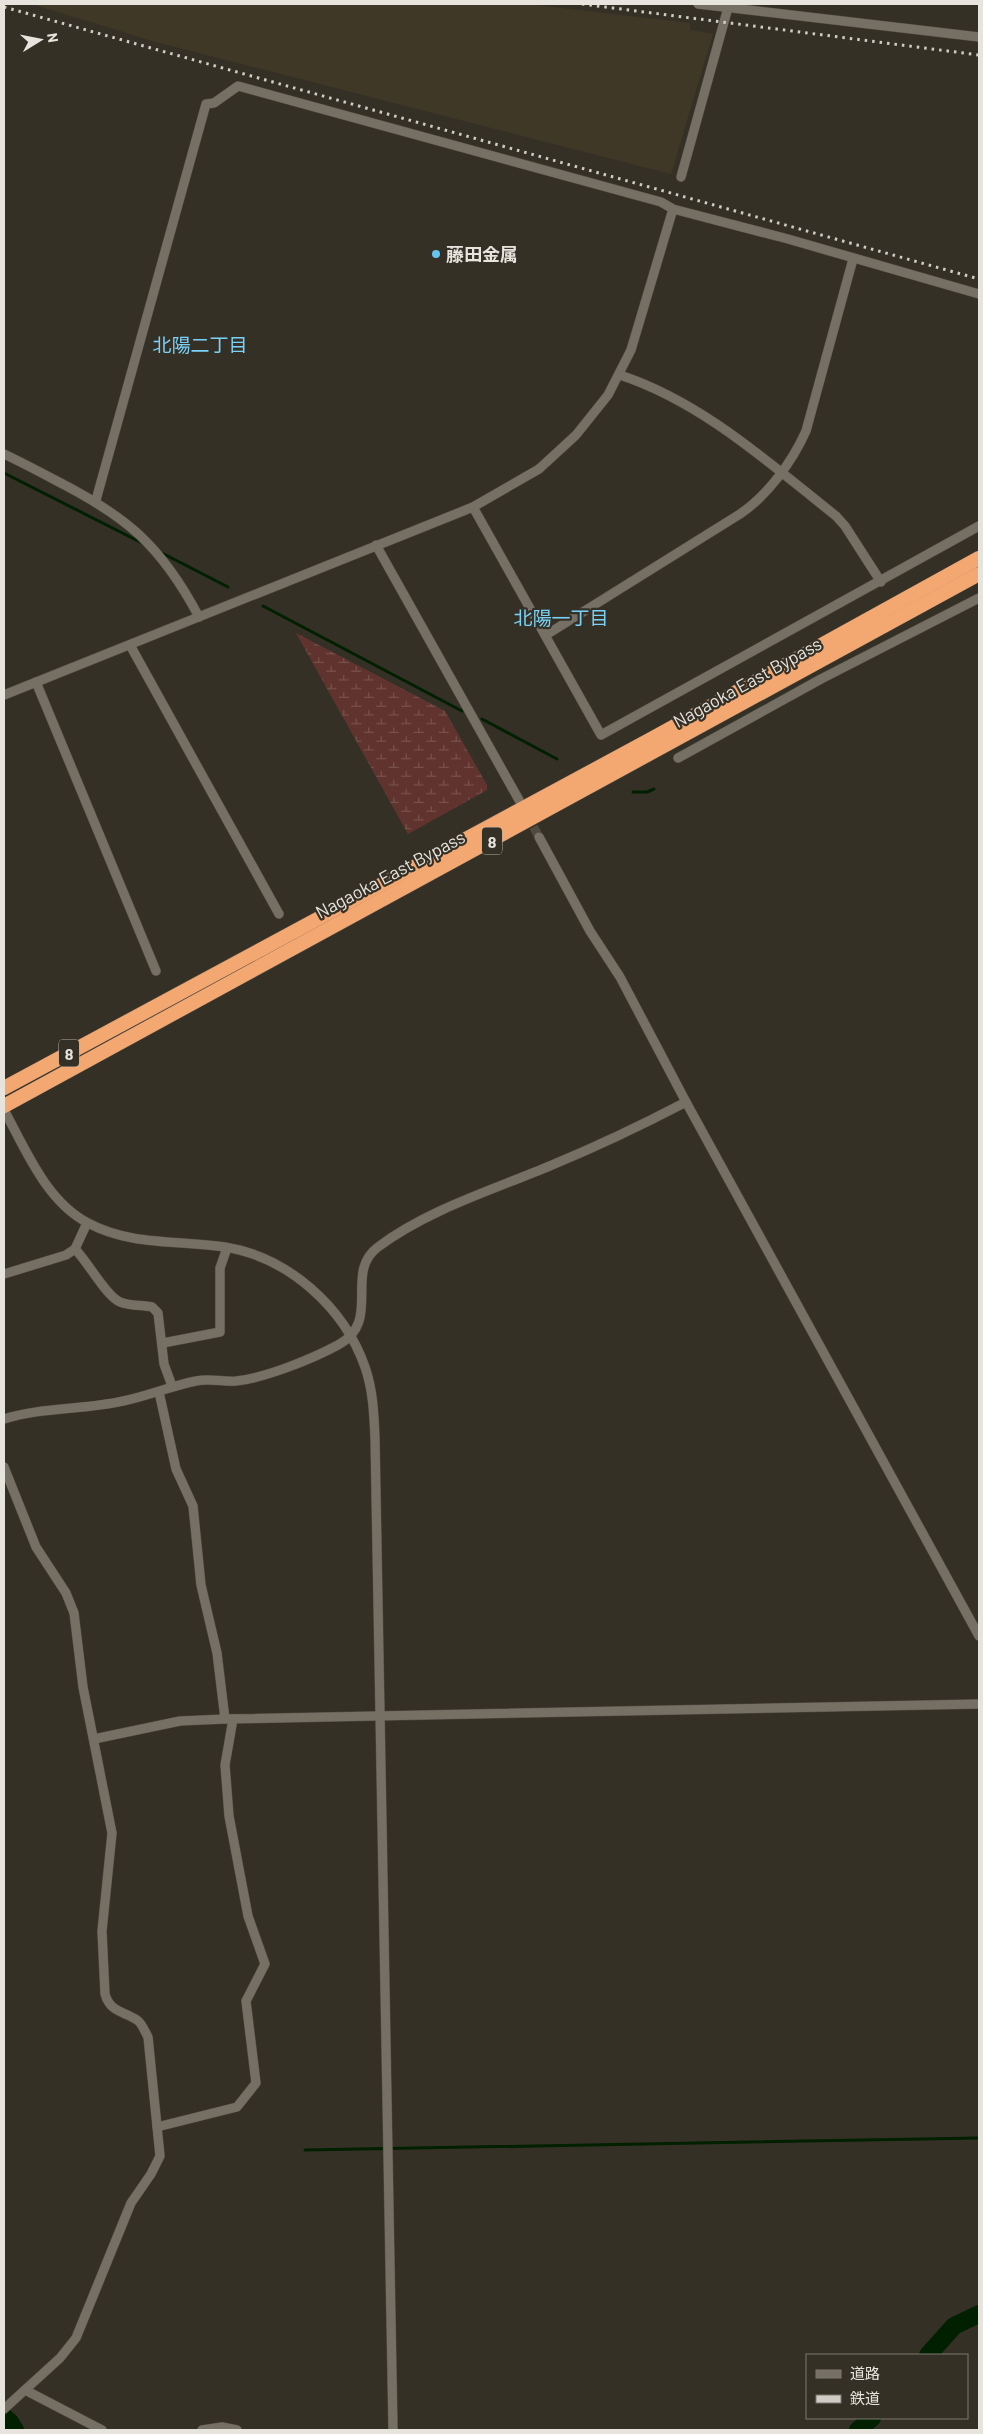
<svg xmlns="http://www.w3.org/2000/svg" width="983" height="2434" font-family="Barlow,'Noto Sans JP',sans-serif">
  <defs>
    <pattern id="wetland-marsh" width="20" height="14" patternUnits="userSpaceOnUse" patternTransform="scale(1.25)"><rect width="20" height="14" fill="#61332e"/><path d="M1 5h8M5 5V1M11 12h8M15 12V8" fill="none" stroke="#78504c"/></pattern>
  </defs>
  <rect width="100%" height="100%" fill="#353026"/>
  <path fill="#403827" d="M32 4H526L690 23V30L713 34 671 174 156 42Z"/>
  <path fill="url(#wetland-marsh)" d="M296 633 445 711 487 785V790L408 834Z"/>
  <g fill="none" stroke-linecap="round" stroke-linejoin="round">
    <g stroke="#002000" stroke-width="3">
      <path d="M4 473 144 544"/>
      <path d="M158 551 228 587"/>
      <path d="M263 606 462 711"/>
      <path d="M482 719 557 759"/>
      <path d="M633 792H647L654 789"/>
      <path d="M305 2150 979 2138"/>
    </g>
    <g stroke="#002000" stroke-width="18">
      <path d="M928 2355 954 2326 979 2314"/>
      <path d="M4 2417 10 2422 15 2430"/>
      <path d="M858 2430 872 2418"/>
    </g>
    <path stroke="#504b41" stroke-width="9" stroke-dasharray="9 4.5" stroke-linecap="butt" d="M527 815 539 837"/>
    <g stroke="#524d45" stroke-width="10">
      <g id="minor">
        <path d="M698 4 979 37"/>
        <path d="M681 177 729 4"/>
        <path d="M620 375C702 402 769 463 836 516L845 526 881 582"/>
        <path d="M4 454C21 462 38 471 55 480 126 516 161 545 199 617"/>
        <path d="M96 500 206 104 214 103 238 86 661 202 673 209 788 239 979 294"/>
        <path d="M473 507 601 735 979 526"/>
        <path d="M376 545 519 800"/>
        <path d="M546 635 740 514C768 495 792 462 806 431L853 259"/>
        <path d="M130 645 279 914"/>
        <path d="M36 682 156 971"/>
        <path d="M4 695 473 507 539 469 576 435 608 395 631 350 673 209"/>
        <path d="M678 758 821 679 979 598"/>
        <path d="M539 837 590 931 620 977 686 1102 979 1636"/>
        <path d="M4 1110C26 1150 46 1201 88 1223 131 1246 178 1240 225 1247 288 1257 344 1307 365 1367 373 1390 374 1414 375 1438L393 2430"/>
        <path d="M75 1249C88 1262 106 1296 120 1302 129 1306 142 1305 152 1307L158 1313 164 1364 172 1386"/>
        <path d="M4 1274 66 1255 75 1249 87 1223"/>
        <path d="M163 1343 220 1332V1268L227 1248"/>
        <path d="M159 1392 176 1469 193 1506 201 1585 217 1653 225 1719"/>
        <path d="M4 1419C42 1407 84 1410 123 1401 148 1396 171 1386 196 1381 209 1378 223 1382 236 1381 265 1378 312 1359 338 1345 383 1321 343 1273 378 1247 429 1209 493 1190 552 1165 598 1146 642 1125 686 1102"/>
        <path d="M4 1467 36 1547 66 1593 74 1613 83 1687 112 1833 102 1931 105 1994C110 2012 123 2011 137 2020 142 2023 145 2032 148 2037L160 2156 151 2174 131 2203 76 2338 60 2358 4 2409"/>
        <path d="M94 1739 180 1721 225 1719 979 1704"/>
        <path d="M157 2127 237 2107 256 2083 246 2001 265 1964 248 1916 229 1816 225 1765 233 1719"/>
        <path d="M25 2390 102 2430"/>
        <path d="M202 2430 222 2427 237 2430"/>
      </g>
    </g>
    <g stroke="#524d45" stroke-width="15">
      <g id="highway">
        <path d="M4 1088 653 738 979 558"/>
        <path d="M4 1106 979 574"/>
      </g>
    </g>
    <use href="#minor" stroke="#767064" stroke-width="9"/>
    <use href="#highway" stroke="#f3a771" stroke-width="14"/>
    <g stroke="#d0ccc5" stroke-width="3" stroke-dasharray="2.5 5" stroke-linecap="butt">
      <path d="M582 4 979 55"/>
      <path d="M4 7 979 279"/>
    </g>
  </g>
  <circle fill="#65c5ee" stroke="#353026" stroke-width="2" cx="436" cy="254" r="5"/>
  <g text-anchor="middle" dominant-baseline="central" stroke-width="4.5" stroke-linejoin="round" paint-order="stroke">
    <g fill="#353026" stroke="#b2aea6" stroke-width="1">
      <rect x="482" y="827.5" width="20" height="27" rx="4"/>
      <rect x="59" y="1039.5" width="20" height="27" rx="4"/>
    </g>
    <g font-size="16" font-weight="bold" fill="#e7e4dd">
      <text x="492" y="841">8</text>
      <text x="69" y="1053">8</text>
    </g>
    <g font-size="18" font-weight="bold" fill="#e7e4dd" stroke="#353026" text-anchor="start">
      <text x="446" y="254">藤田金属</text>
    </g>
    <g font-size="18" fill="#e7e4dd" stroke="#353026">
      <text transform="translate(747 682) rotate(-29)">Nagaoka East Bypass</text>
      <text transform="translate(390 874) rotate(-28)">Nagaoka East Bypass</text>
    </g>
    <g font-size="19" fill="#7ad1f8" stroke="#353026">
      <text x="200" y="344">北陽二丁目</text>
      <text x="561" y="617">北陽一丁目</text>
    </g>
  </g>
  <rect width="983" height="2434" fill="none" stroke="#e7e4dd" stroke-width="10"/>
  <rect x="806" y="2354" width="162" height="65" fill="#353026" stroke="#7c786f"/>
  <rect x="816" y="2370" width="25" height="8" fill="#767064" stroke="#7c786f"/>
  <text x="850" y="2379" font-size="15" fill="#e7e4dd">道路</text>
  <rect x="816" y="2395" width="25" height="8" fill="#d0ccc5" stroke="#7c786f"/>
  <text x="850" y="2404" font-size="15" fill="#e7e4dd">鉄道</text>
  <g transform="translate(40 40) rotate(80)" stroke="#353026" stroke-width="4" paint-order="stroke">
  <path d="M0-4L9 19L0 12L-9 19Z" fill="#e7e4dd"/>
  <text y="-8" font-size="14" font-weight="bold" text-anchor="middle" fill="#e7e4dd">N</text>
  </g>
</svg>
